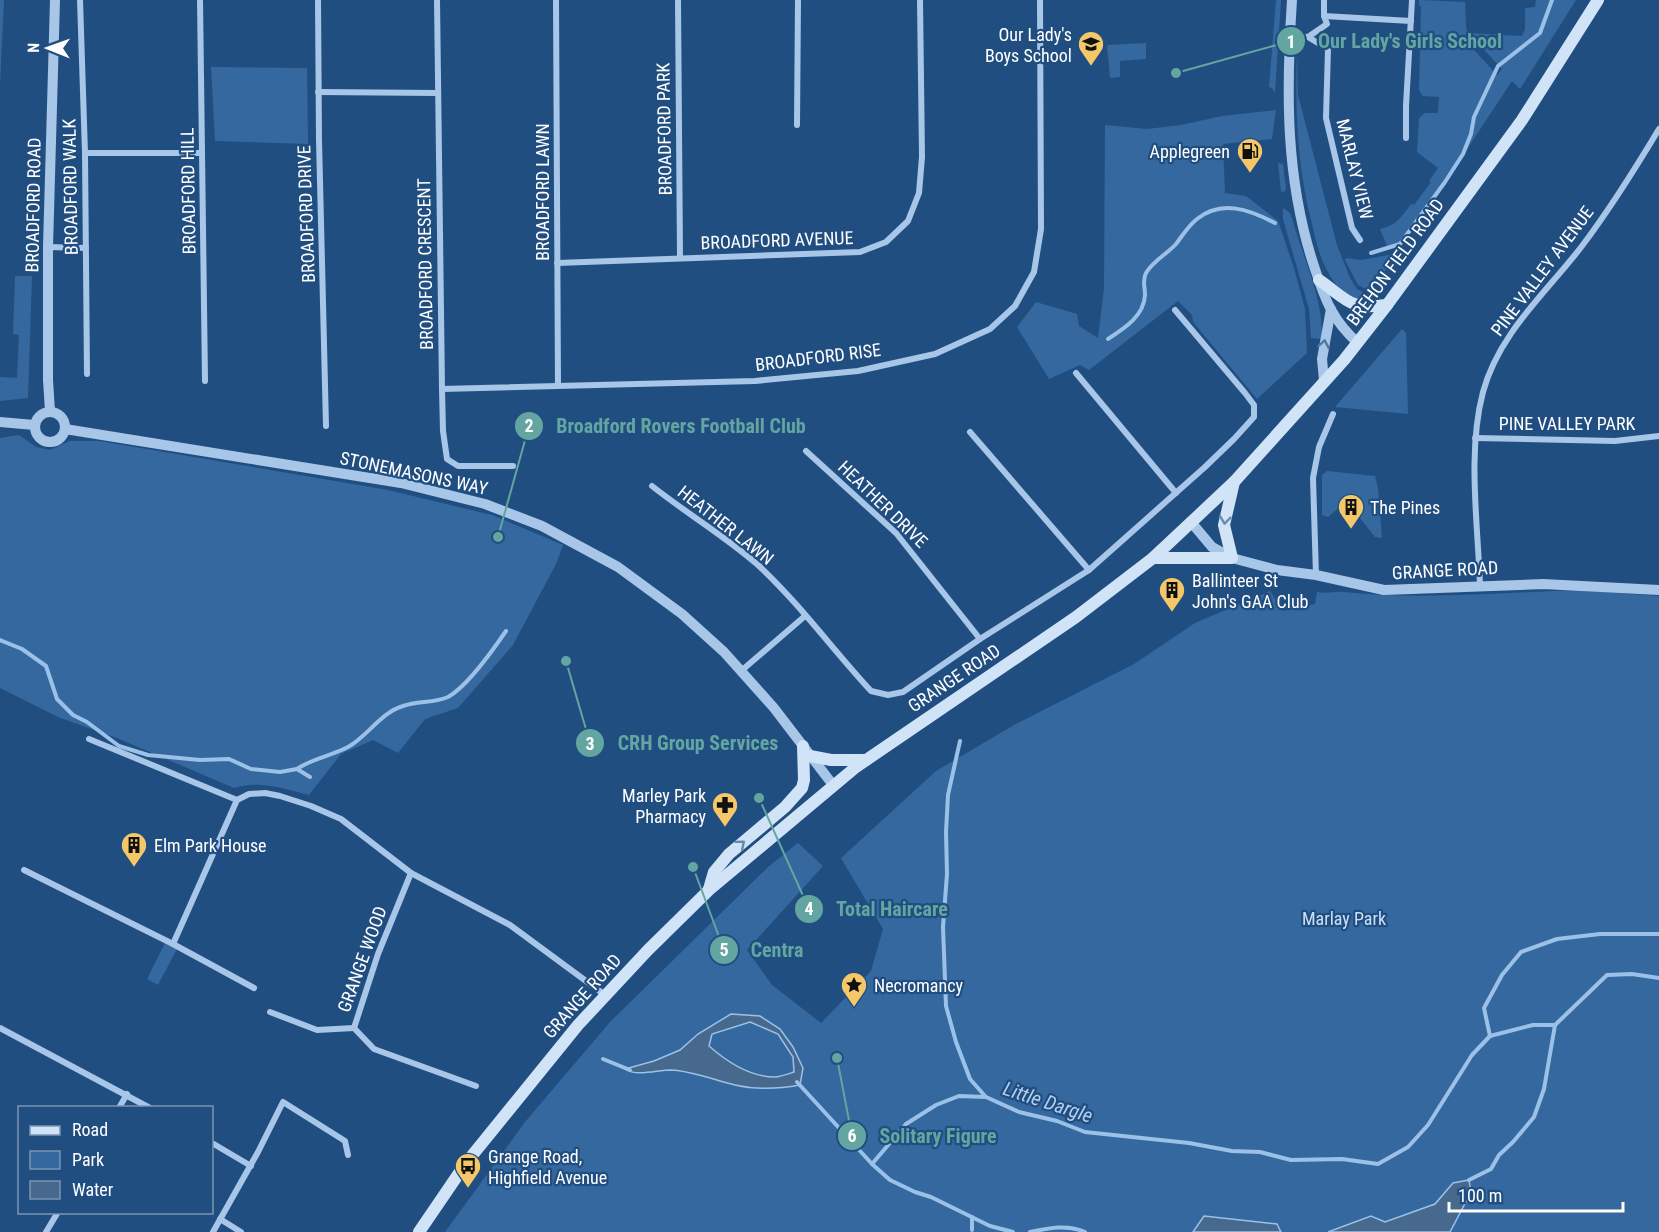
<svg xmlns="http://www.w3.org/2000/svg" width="1659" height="1232" font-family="'Roboto Condensed',sans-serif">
  <rect width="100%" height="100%" fill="#214e81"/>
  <g fill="#35689f" fill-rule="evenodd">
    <path d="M0 0H4L0 85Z"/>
    <path d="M1276 0H1281L1275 93 1272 88 1269 87Z"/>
    <path d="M1419 0 1465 2 1466 26 1468 33 1522 36 1525 29V8L1535 7 1536 0H1576L1520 89 1512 81 1448 178 1403 241 1387 246 1380 229C1396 226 1402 216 1411 204L1414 205 1431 182 1429 181 1438 168 1417 152 1419 118 1425 113H1438L1439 97 1423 96 1419 90 1421 6H1419ZM1473 38 1502 69 1497 75 1466 41Z"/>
    <path d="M1146 43V59L1120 61V77L1110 78 1107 45Z"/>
    <path d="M1297 52 1298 95 1337 245 1350 278 1357 289 1363 292 1361 301C1351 297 1342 293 1335 283 1321 265 1316 242 1311 220 1297 164 1295 109 1297 52Z"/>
    <path d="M211 67 307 68 308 144 215 141Z"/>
    <path d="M1276 110 1272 139 1223 144 1225 193 1246 196 1278 221 1294 268 1305 309 1307 353 1257 399 1193 322 1192 315 1178 301 1089 370 1080 365 1049 379 1017 327 1036 302 1077 314 1079 326 1098 338 1104 288 1105 125 1147 129 1181 125 1222 116Z"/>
    <path d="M1278 163 1283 164 1286 188 1285 191 1281 192Z"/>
    <path d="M1283 208 1290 213 1292 218C1301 253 1326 304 1321 339L1311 338 1309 309 1283 219Z"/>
    <path d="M1394 254 1396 257 1375 284 1366 289 1358 285 1345 260 1346 258 1361 260Z"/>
    <path d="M15 276H32L28 398 0 401V377L17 378 19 335 13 334Z"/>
    <path d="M1402 329 1406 333 1408 414 1335 407Z"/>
    <path d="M19 435 36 447 50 450 70 441H99L388 490 492 515 563 545 556 564 513 645 458 708 425 719 398 753 373 740 341 754 309 795C284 789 260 780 234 788L117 738 58 717 0 688V438Z"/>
    <path d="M1327 471 1375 476 1378 488 1382 538 1375 537 1349 504 1342 505 1328 517 1322 515V475Z"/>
    <path d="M1576 590 1659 596V1232H445L525 1122 610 1022 768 867 798 843 823 866 747 950 772 985 821 1023 871 971 883 929 841 858 936 771 1014 725 1134 664 1195 623 1270 591 1283 611 1315 604 1317 592C1327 594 1335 591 1344 592 1421 600 1499 593 1576 590Z"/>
    <path d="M166 941 178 947 158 985 147 979Z"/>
  </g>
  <g fill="#48698e" stroke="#9bc1e9" stroke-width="1.5" fill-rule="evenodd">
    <path d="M731 1014 760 1016 780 1029 793 1047 803 1068 800 1085C778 1089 757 1090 735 1085 714 1080 693 1071 671 1070 657 1070 637 1077 625 1069L654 1061 680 1050 698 1034ZM750 1022 778 1034 793 1057 794 1072C788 1074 780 1077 775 1077 750 1077 726 1061 709 1046L712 1034Z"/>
    <path d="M1469 1180 1471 1192 1450 1232H1328L1371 1216 1385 1222 1435 1204 1453 1183Z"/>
    <path d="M1204 1216 1277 1224 1281 1232H1193Z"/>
  </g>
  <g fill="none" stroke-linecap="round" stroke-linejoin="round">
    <g stroke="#9bc1e9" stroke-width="4">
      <path d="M1371 253 1400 244 1445 182 1463 154 1471 134 1474 117 1498 66 1540 33 1552 0"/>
      <path d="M1108 339C1125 328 1144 316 1145 295 1145 286 1142 280 1146 273 1153 261 1167 254 1176 244 1183 235 1188 226 1197 219 1222 199 1250 210 1275 223"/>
      <path d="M0 640 22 649 46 666 57 699 73 715 87 722 119 746 148 755 200 760 229 759 251 769 280 772 297 769 310 777"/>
      <path d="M960 741 948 795 946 832 947 874 943 927 946 1006 956 1042 970 1079 985 1096"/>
      <path d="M297 769C313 758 331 756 348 747 368 736 380 713 403 706 417 701 435 703 448 697 468 686 493 650 506 631"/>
      <path d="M1490 1036 1484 1008 1502 975 1521 952 1557 939 1600 934H1659"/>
      <path d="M603 1059 630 1070"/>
      <path d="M797 1082 872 1164 906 1124 936 1105 959 1096 986 1097 1019 1112 1057 1121 1085 1132 1189 1143 1232 1151 1260 1152 1291 1160 1342 1159 1378 1164 1408 1147 1428 1125 1472 1055 1490 1036 1533 1025H1555L1607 975 1632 974 1659 978"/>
      <path d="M872 1164 890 1180 915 1192 931 1197 990 1226 1013 1232"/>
      <path d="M1469 1180 1491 1169 1499 1155 1513 1142 1534 1117 1544 1089 1555 1025"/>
      <path d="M972 1230V1217"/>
      <path d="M1030 1232C1049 1228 1068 1224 1085 1232"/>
    </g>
    <g stroke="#a7c6e8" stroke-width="6">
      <path d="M80 0 85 153 87 374"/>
      <path d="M200 0 205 381"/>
      <path d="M318 0 319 140 326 426"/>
      <path d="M437 0 442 389 443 431 447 459 458 466H513"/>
      <path d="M556 0 558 385"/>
      <path d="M678 0 680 258"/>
      <path d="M1324 0V16L1327 24 1308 37 1328 49 1326 118 1352 228 1360 240"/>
      <path d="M1324 16 1411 21"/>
      <path d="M1290 36 1308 37"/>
      <path d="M318 92 437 93"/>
      <path d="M797 125 798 0"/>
      <path d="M1406 138V106L1412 0"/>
      <path d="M85 153H202"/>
      <path d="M48 247 86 248"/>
      <path d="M557 263 860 252 886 242 908 221 919 193 922 157 920 0"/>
      <path d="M1076 373 1176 493"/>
      <path d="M442 389 755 381 858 371 935 354 990 329 1015 306 1034 272 1041 229 1040 0"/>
      <path d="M970 432 1089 570"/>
      <path d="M1475 438 1615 441 1659 436"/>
      <path d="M806 451 896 533 980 639"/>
      <path d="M652 486C686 513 725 536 758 565 799 603 833 650 871 691L888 695 903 692 980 639 1089 570 1205 467 1234 439 1254 417V405L1245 393 1175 310"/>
      <path d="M1316 575 1313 478 1319 447 1333 414"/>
      <path d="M1480 586C1478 524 1467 453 1483 392 1499 333 1546 293 1582 246 1610 209 1635 169 1659 129"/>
      <path d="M741 671 805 616"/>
      <path d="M89 739 237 800"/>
      <path d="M24 870 173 944 254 988"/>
      <path d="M411 873 378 954 354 1028 374 1049 476 1086"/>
      <path d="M173 944 237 800 249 794 265 793 280 796 311 806 341 819 411 873 510 925 605 995"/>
      <path d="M270 1012 317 1030 354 1028"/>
      <path d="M0 1028 150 1108"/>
      <path d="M119 1108 127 1094"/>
      <path d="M212 1143 251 1166"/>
      <path d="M220 1219 241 1232"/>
      <path d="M46 1232 58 1212"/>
      <path d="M213 1232 258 1152 283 1102 345 1141 348 1155"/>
    </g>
    <g stroke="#a7c6e8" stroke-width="10">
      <path d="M1292 0C1286 91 1285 181 1315 269 1325 300 1333 321 1358 343"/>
      <path d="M1324 380 1322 359 1331 309"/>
      <path d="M50 411 48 380V247L55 0"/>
      <circle cx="50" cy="427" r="15"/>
      <path d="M0 422 34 425"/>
      <path d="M65 429 401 483 485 504 542 526 618 567 682 614 724 652 774 708 833 785"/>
      <path d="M1191 522 1212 547 1232 558 1277 570 1316 575 1384 590 1543 584 1659 590"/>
    </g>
    <g stroke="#d1e3f6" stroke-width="12">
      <path d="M1319 280C1348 300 1348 310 1387 305"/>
      <path d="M1153 558H1232L1224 525 1234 482"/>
      <path d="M810 756 831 760H866"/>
      <path d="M709 889 714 872 729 854 785 807 802 788 804 780 803 746"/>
      <path d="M419 1232 466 1163 578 1025 648 950 709 890 856 767 1076 617 1153 558 1234 482 1344 360 1387 305 1522 120 1598 0"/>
    </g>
  </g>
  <defs><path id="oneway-chevron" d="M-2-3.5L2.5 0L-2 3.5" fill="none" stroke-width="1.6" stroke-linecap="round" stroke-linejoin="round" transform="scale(1.5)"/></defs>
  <use stroke="#5078a5" href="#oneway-chevron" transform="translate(1324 344) rotate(-80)"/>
  <g stroke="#678ab0">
    <use href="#oneway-chevron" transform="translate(1225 520) rotate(97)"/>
    <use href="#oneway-chevron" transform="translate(741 844) rotate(-40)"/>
  </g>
  <defs>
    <g id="school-pin" transform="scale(1.35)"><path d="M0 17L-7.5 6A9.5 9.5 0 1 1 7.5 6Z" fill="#f4c868" stroke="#214e81"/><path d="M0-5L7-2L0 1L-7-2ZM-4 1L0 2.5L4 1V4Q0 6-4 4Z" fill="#111"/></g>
    <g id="fuel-pin" transform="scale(1.35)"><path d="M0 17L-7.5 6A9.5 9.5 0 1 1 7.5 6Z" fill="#f4c868" stroke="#214e81"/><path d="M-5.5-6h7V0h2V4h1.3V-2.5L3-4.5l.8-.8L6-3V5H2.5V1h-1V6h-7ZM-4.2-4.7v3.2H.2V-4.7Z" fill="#111"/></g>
    <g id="building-pin" transform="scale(1.35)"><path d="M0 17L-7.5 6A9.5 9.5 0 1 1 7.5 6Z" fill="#f4c868" stroke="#214e81"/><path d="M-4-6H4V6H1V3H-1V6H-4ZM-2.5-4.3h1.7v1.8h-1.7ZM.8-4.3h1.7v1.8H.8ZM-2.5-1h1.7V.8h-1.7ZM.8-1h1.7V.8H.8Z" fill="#111"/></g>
    <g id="pharmacy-pin" transform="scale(1.35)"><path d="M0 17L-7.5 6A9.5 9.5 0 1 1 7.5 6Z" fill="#f4c868" stroke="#214e81"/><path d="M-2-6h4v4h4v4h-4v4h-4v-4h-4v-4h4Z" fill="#111"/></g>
    <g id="sight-pin" transform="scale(1.35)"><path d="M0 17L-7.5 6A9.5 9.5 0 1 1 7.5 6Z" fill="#f4c868" stroke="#214e81"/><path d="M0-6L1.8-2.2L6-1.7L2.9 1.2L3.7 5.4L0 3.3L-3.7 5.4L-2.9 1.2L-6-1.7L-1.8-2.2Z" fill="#111"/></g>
    <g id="bus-pin" transform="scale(1.35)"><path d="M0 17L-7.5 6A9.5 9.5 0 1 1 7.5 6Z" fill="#f4c868" stroke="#214e81"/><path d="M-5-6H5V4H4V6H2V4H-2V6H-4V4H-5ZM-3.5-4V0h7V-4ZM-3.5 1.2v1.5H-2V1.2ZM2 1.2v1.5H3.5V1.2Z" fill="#111"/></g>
  </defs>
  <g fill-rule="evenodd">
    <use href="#school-pin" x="1091" y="44"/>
    <use href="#fuel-pin" x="1250" y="151"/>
    <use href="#building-pin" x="1351" y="507"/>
    <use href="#building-pin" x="1172" y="590"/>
    <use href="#pharmacy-pin" x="725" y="805"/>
    <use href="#building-pin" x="134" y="845"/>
    <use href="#sight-pin" x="854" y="985"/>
    <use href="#bus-pin" x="468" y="1166"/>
  </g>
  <g text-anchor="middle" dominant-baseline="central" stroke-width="4.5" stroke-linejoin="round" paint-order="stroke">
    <g font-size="18" fill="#fff" stroke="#214e81" text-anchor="start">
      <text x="1072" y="34" text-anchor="end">Our Lady's<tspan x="1072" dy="21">Boys School</tspan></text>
      <text x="1230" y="151" text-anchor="end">Applegreen</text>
      <text x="1370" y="507">The Pines</text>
      <text x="1192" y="580">Ballinteer St<tspan x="1192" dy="21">John's GAA Club</tspan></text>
      <text x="706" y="795" text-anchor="end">Marley Park<tspan x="706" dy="21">Pharmacy</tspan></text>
      <text x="154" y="845">Elm Park House</text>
      <text x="874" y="985">Necromancy</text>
      <text x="488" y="1156">Grange Road,<tspan x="488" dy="21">Highfield Avenue</tspan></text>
    </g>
    <g font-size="18" fill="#fff" stroke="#214e81">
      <text transform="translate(664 129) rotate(-91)">BROADFORD PARK</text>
      <text transform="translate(1355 169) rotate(76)">MARLAY VIEW</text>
      <text transform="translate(70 187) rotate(-91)">BROADFORD WALK</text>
      <text transform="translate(188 191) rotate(-91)">BROADFORD HILL</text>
      <text transform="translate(542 192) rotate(-90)">BROADFORD LAWN</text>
      <text transform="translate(33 205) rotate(-89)">BROADFORD ROAD</text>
      <text transform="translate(306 214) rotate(-92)">BROADFORD DRIVE</text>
      <text transform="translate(777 240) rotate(-2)">BROADFORD AVENUE</text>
      <text transform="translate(1395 262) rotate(-54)">BREHON FIELD ROAD</text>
      <text transform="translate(425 264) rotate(-91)">BROADFORD CRESCENT</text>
      <text transform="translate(1542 271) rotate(-53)">PINE VALLEY AVENUE</text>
      <text transform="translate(818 357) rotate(-7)">BROADFORD RISE</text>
      <text x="1567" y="423">PINE VALLEY PARK</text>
      <text transform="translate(414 473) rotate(12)">STONEMASONS WAY</text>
      <text transform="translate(883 504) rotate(44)">HEATHER DRIVE</text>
      <text transform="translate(726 525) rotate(38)">HEATHER LAWN</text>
      <text transform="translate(1445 570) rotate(-3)">GRANGE ROAD</text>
      <text transform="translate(954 678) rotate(-34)">GRANGE ROAD</text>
      <text transform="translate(362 959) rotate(-70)">GRANGE WOOD</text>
      <text transform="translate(582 996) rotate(-48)">GRANGE ROAD</text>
    </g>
    <g font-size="18" fill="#cbe0f6" stroke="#214e81">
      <text x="1344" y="918">Marlay Park</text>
    </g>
    <g font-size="20" font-style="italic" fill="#b2d0ef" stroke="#214e81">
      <text transform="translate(1048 1102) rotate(18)">Little Dargle</text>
    </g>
  </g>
  <path fill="none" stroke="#63a6a1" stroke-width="2" d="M1176 73L1291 41M498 537L529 426M566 661L590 743M759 798L809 909M693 867L724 950M837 1058L852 1136"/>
  <g fill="#63a6a1" stroke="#214e81" stroke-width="2">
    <circle cx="1176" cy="73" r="6"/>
    <circle cx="498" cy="537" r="6"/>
    <circle cx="566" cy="661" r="6"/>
    <circle cx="759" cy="798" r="6"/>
    <circle cx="693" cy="867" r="6"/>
    <circle cx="837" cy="1058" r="6"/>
    <circle cx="1291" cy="41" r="15"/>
    <circle cx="529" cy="426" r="15"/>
    <circle cx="590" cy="743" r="15"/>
    <circle cx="809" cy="909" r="15"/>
    <circle cx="724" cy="950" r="15"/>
    <circle cx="852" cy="1136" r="15"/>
  </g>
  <g font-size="18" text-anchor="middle" font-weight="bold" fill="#fff">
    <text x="1291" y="48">1</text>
    <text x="529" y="432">2</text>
    <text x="590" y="750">3</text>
    <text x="809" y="915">4</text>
    <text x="724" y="956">5</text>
    <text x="852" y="1142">6</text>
  </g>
  <g font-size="20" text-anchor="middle" font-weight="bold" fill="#63a6a1" stroke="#214e81" stroke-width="4.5" stroke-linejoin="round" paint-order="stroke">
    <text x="1410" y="48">Our Lady's Girls School</text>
    <text x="681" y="433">Broadford Rovers Football Club</text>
    <text x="698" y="750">CRH Group Services</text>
    <text x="892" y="916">Total Haircare</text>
    <text x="777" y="957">Centra</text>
    <text x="938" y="1143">Solitary Figure</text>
  </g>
  <rect x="18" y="1106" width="195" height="108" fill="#214e81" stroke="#7a95b3" stroke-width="1.5"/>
  <rect x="30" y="1126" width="30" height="9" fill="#d1e3f6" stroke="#7a95b3" stroke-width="1.5"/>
  <text x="72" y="1136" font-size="18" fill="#ffffff">Road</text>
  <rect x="30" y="1151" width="30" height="18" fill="#35689f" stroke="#7a95b3" stroke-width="1.5"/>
  <text x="72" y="1166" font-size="18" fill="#ffffff">Park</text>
  <rect x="30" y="1181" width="30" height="18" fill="#48698e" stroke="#7a95b3" stroke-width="1.5"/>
  <text x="72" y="1196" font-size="18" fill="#ffffff">Water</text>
  <g transform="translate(48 48) rotate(271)" stroke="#214e81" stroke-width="4.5" paint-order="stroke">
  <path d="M0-4.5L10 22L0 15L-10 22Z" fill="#ffffff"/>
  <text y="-9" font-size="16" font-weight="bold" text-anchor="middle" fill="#ffffff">N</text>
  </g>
  <path d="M1449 1202v9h174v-9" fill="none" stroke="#ffffff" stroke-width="3"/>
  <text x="1458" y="1202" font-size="18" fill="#ffffff" stroke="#214e81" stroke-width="4.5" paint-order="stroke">100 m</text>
</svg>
